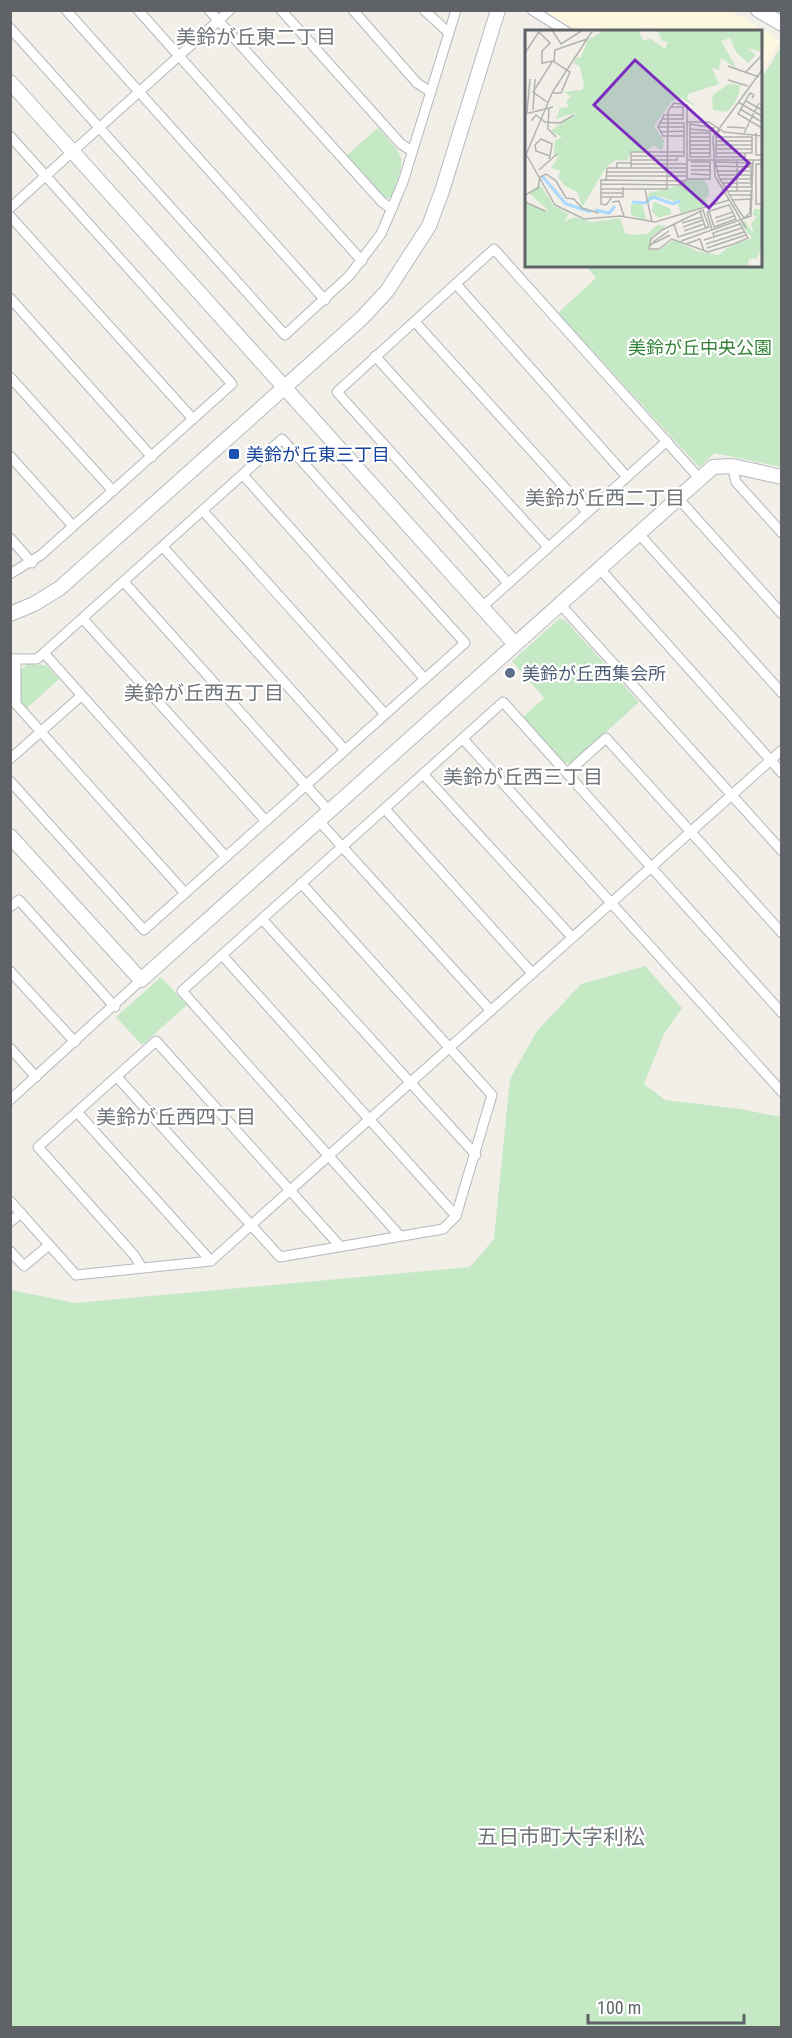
<svg xmlns="http://www.w3.org/2000/svg" width="792" height="2038" font-family="'Roboto Condensed','Noto Sans JP',sans-serif">
  <rect width="100%" height="100%" fill="#f1efe8"/>
  <path fill="#fef7e0" d="M542 11H731L780 40 761 75 760 32 578 31Z"/>
  <g fill="#c5e8c5">
    <path d="M781 47V467L715 453 699 467 558 313 596 278 586 266H760L761 80Z"/>
    <path d="M378 128C407 160 406 155 392 197L384 199 346 156Z"/>
    <path d="M559 619 565 620 639 702 572 763 562 762 523 717 544 698 512 661Z"/>
    <path d="M27 664 46 665 59 679 27 708 21 702V670Z"/>
    <path d="M645 966 682 1008 664 1034 644 1084 665 1100 740 1109 781 1117V2027H11V1290L75 1303 470 1267 494 1239 510 1079 537 1031 581 984Z"/>
    <path d="M161 977 187 1005 142 1045 116 1017Z"/>
  </g>
  <g fill="none" stroke-linecap="round" stroke-linejoin="round">
    <g stroke="#b5b8bc" stroke-width="11">
      <g id="street">
        <path d="M66 10 325 300"/>
        <path d="M138 10 362 261"/>
        <path d="M209 10 382 202 392 209"/>
        <path d="M281 10 401 144 412 151"/>
        <path d="M353 10 417 83 431 92"/>
        <path d="M424 10 449 33"/>
        <path d="M532 10 567 32"/>
        <path d="M10 28 285 335 349 276 381 234 403 182 456 10"/>
        <path d="M10 136 232 384 41 555 10 574"/>
        <path d="M10 208 230 10"/>
        <path d="M10 216 193 419"/>
        <path d="M456 284 627 477"/>
        <path d="M10 298 152 457"/>
        <path d="M415 322 587 512"/>
        <path d="M375 356 548 547"/>
        <path d="M10 377 113 491"/>
        <path d="M10 456 73 526"/>
        <path d="M732 466 736 482 782 533"/>
        <path d="M243 475 424 678"/>
        <path d="M678 498 782 614"/>
        <path d="M203 511 385 714"/>
        <path d="M639 534 782 693"/>
        <path d="M10 538 32 563"/>
        <path d="M163 547 345 750"/>
        <path d="M600 569 782 773"/>
        <path d="M124 582 329 811"/>
        <path d="M508 583 337 392 494 249 700 479"/>
        <path d="M560 604 782 851"/>
        <path d="M482 607 667 441"/>
        <path d="M83 619 266 821"/>
        <path d="M44 653 226 857"/>
        <path d="M10 659H37L282 439 465 643 144 930 10 781"/>
        <path d="M16 659V704L185 893"/>
        <path d="M463 739 782 1092"/>
        <path d="M10 759 81 696"/>
        <path d="M567 773 606 738 782 933"/>
        <path d="M423 774 572 937"/>
        <path d="M385 809 532 973"/>
        <path d="M319 821 491 1011"/>
        <path d="M10 907 19 900 115 1007"/>
        <path d="M262 919 476 1155"/>
        <path d="M222 955 456 1216"/>
        <path d="M10 971 75 1042"/>
        <path d="M10 1048 36 1077"/>
        <path d="M117 1077 280 1257 443 1229 456 1216 492 1095 301 883"/>
        <path d="M10 1100 141 980"/>
        <path d="M77 1112 211 1261"/>
        <path d="M10 1201 76 1275 211 1261 782 750"/>
        <path d="M10 1222 21 1213"/>
        <path d="M400 1236 182 991 503 702 782 1013"/>
        <path d="M10 1251 24 1266 49 1245"/>
        <path d="M142 1268 134 1255 38 1147 156 1041 339 1245"/>
      </g>
    </g>
    <g stroke="#b6babf" stroke-width="16">
      <g id="secondary">
        <path d="M758 10 782 24"/>
        <path d="M10 82 515 644"/>
        <path d="M10 614 34 604 60 588 362 318 387 291 429 226 442 191 498 10"/>
        <path d="M10 836 141 980 713 467 732 466 782 477"/>
      </g>
    </g>
    <use href="#street" stroke="#fff" stroke-width="9"/>
    <use href="#secondary" stroke="#fff" stroke-width="14"/>
  </g>
  <rect fill="#1a4fb4" stroke="#fff" stroke-width="2" x="228" y="448" width="12" height="12" rx="3"/>
  <circle fill="#5c6f8a" stroke="#fff" stroke-width="2" cx="510" cy="673" r="6"/>
  <g text-anchor="middle" dominant-baseline="central" stroke-width="4.5" stroke-linejoin="round" paint-order="stroke">
    <g font-size="18" fill="#348238" stroke="#fff">
      <text x="700" y="347">美鈴が丘中央公園</text>
    </g>
    <g font-size="18" fill="#164399" stroke="#fff" text-anchor="start">
      <text x="246" y="454">美鈴が丘東三丁目</text>
    </g>
    <g font-size="18" fill="#4e5e75" stroke="#fff" text-anchor="start">
      <text x="522" y="673">美鈴が丘西集会所</text>
    </g>
    <g font-size="20" fill="#70757a" stroke="#fff">
      <text x="256" y="37">美鈴が丘東二丁目</text>
      <text x="605" y="498">美鈴が丘西二丁目</text>
      <text x="204" y="693">美鈴が丘西五丁目</text>
      <text x="523" y="777">美鈴が丘西三丁目</text>
      <text x="176" y="1117">美鈴が丘西四丁目</text>
    </g>
    <g font-size="21" fill="#70757a" stroke="#fff">
      <text x="561" y="1837">五日市町大字利松</text>
    </g>
  </g>
  <g transform="translate(525 30)">
    <rect width="237" height="237" fill="#f1efe8"/>
    <path d="M80 0H113L118 10 126 9 140 19 143 12 137 11 132 0H237V22L222 18 231 25 223 33 211 22 205 8 196 11 212 39 196 28 194 40 187 38 194 54 163 64 162 69 175 79 156 68 147 71 129 96 139 111 137 121 129 115 121 121 106 122 102 131 91 130 82 136 57 177 53 163 39 155 33 147 36 141 26 138 33 127 29 123 30 111 37 107 25 101 53 82 31 89 35 78 44 77 41 72 46 66 38 62 57 60 59 56 55 36 49 33 51 28 56 27 63 10ZM203 54 216 55 211 71 202 82 188 80 187 66ZM163 149H178L184 157V166L180 168 182 175 156 184 152 172 136 167 122 171 124 163 156 155ZM15 155 29 176 44 184 39 192 49 187 67 192 95 188 100 203 106 205 122 204 132 195 141 196 126 207 125 220H134L149 210 172 221 194 225 202 218 227 208 215 193 220 191 229 205 226 194 232 187 228 185 229 179H237L233 185 237 182V217L232 228 224 229 222 237H0V173L24 181 4 163ZM129 172 146 179V184L133 188 127 181ZM106 174H117L122 191 106 185Z" fill="#c5e8c5"/>
    <path fill="none" stroke="#aadaff" stroke-width="3" d="M17 146 41 174 66 182M107 172 120 173 128 167 148 174 155 171M70 180 84 183 90 176"/>
    <path fill="none" stroke="#b3b3b1" stroke-width="1.5" d="M27 0 36 14 58 0M14 2 25 13 17 21V33L28 31 45 42 36 63H27M0 23 15 0M29 31 30 20 62 9M203 36 234 47M220 43 237 25M203 50 223 56M227 68 229 65 225 63 213 84 237 98M221 71 237 80M22 72 8 62 27 32M213 72 237 86M24 78 23 99 31 107M215 79 237 92M8 80 10 49M2 82 5 49M0 84 28 77M158 85H139L133 97 138 106H159M137 89H158V77H146M6 91 11 85 20 92 35 93 49 85M162 92H184L199 102 237 106M165 94 189 98 185 102V127H165ZM133 97H159M202 97 220 98M165 99 186 101M195 99 191 107V127H220V123M135 102 159 101M165 103H185M219 103 234 73M231 103V125H237M165 107H185M164 111H185M191 111H227M165 115H185M191 115H227M165 119H185M191 119H227M165 123H185M191 123H227V107H191M1 124 30 175 59 189 95 186 130 192 204 170M106 126H159V93H134M0 127 28 61 68 0M24 129 25 126 27 114 16 109 10 115 11 121 25 126M106 130H152V127M162 130H237M106 134H162M237 134H231V174H237M166 136H185M191 136 225 137M92 138V133H106M106 138V122H159M14 140 32 124M166 140H185M191 141H225M81 142H162M166 144 185 145M193 145H226M81 146H162M195 149H226M81 150 82 138H162M197 153H225M76 154 155 155 162 149H185V132H166M200 157H226V133L191 132V136L194 147 195 149 200 157 212 178 219 188 225 183 226 161M76 159H142L143 81 149 73 162 75V149M120 159 127 192M202 161H227M212 161V131M76 163H98M0 165 13 158 15 147 21 144 31 151 41 168 49 169 57 178 74 183M205 165H226M76 167H98V157M87 167 81 175 76 174V150L161 151M207 170 226 169M0 172 20 181M87 172 94 171 99 186M175 181 181 199M182 182 184 181 188 180 204 175 211 189 189 197 184 181M182 182 187 200M190 188 208 182M191 192 209 186M157 193 177 187M149 194 153 207 184 197 178 180 137 200 126 209 124 219H134L147 209 183 222 209 214 223 208 214 192M158 197 178 190M221 198 190 146 188 107 237 40M159 201 179 194M189 207 188 203 215 194M179 210 217 198M156 211 226 186 228 130M128 212 144 201M161 214 175 209 179 221M181 214 219 202M125 215 145 205M182 218 221 205"/>
    <path fill="#7b2cbf" fill-opacity="0.15" stroke="#7b2cbf" stroke-width="3" d="M110 30 224 133 184 178 69 75Z"/>
    <rect width="237" height="237" fill="none" stroke="#5f6368" stroke-width="3"/>
  </g>
  <rect width="792" height="2038" fill="none" stroke="#5f6368" stroke-width="24"/>
  <path d="M588 2014v9h156v-9" fill="none" stroke="#5f6368" stroke-width="3"/>
  <text x="597" y="2014" font-size="18" fill="#5f6368" stroke="#ffffff" stroke-width="4.5" paint-order="stroke">100 m</text>
</svg>
